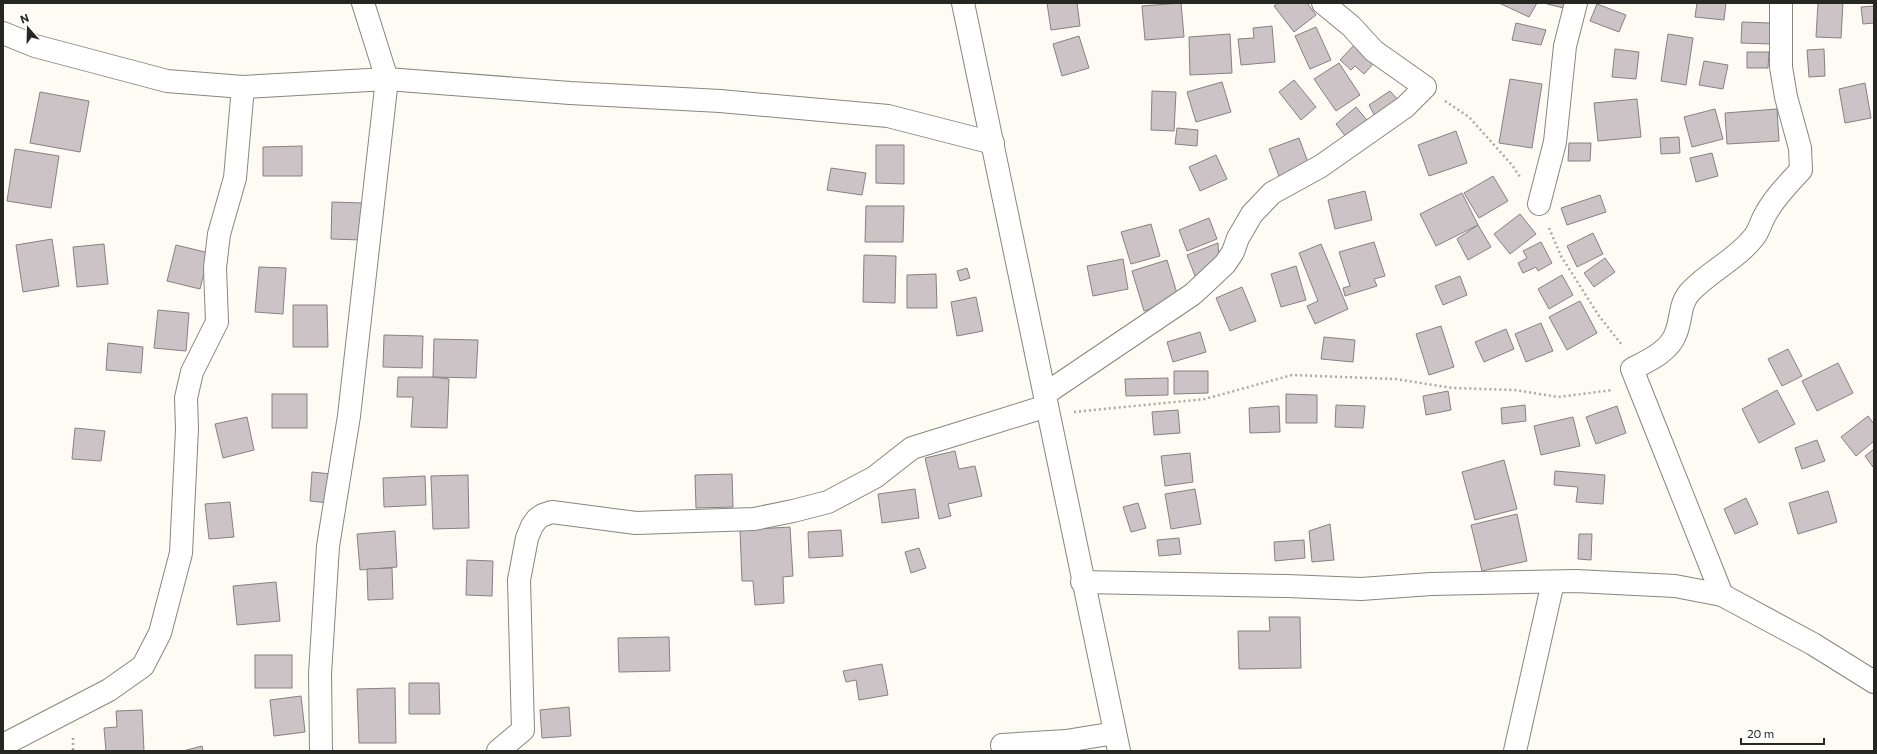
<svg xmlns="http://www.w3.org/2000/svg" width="1877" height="754" font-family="Commissioner,sans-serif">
  <rect width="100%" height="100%" fill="#fdfbf4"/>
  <g fill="#cbc3c6" stroke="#888084">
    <path d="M1047 3H1077L1080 26 1051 30Z"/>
    <path d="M1181 3 1184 37 1145 40 1142 6Z"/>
    <path d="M1278 3H1307L1316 15 1294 32 1274 6Z"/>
    <path d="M1499 3H1537L1529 17Z"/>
    <path d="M1547 3H1574L1572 10 1547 4Z"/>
    <path d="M1697 3H1726L1724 20 1695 17Z"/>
    <path d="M1818 3H1843L1841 38 1816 37Z"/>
    <path d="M1597 4 1626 15 1619 32 1590 21Z"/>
    <path d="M1874 6V23L1863 24 1861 7Z"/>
    <path d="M1742 22 1770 23V44L1741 43Z"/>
    <path d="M1516 23 1546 30 1541 45 1512 40Z"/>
    <path d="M1272 26 1275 62 1241 65 1238 39 1254 38 1253 28Z"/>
    <path d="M1316 27 1331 60 1310 69 1295 36Z"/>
    <path d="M1230 34 1232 73 1190 75 1189 37Z"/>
    <path d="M1668 34 1693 38 1686 85 1661 81Z"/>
    <path d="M1079 36 1089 68 1062 76 1053 44Z"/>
    <path d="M1355 44 1375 62 1364 74 1355 66 1351 70 1340 60Z"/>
    <path d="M1615 49 1639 52 1636 79 1612 77Z"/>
    <path d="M1824 49 1825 76 1809 77 1807 50Z"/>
    <path d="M1747 52H1769L1768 68H1747Z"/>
    <path d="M1704 61 1728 65 1723 89 1699 85Z"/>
    <path d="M1339 63 1360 95 1336 111 1314 79Z"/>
    <path d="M1510 79 1542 84 1532 148 1499 143Z"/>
    <path d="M1294 80 1316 107 1301 120 1279 92Z"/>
    <path d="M1222 82 1231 112 1196 122 1187 92Z"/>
    <path d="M1865 83 1871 118 1845 123 1839 89Z"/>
    <path d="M1152 91 1176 92 1174 131 1151 130Z"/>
    <path d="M1390 91 1401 103 1377 120 1369 105Z"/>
    <path d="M40 92 89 101 80 152 30 143Z"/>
    <path d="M1637 99 1641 137 1598 141 1594 103Z"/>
    <path d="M1356 107 1371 125 1350 142 1336 124Z"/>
    <path d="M1715 109 1723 139 1692 147 1684 117Z"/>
    <path d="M1777 109 1779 141 1727 144 1725 113Z"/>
    <path d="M1177 128 1198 130 1197 146 1175 144Z"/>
    <path d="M1456 131 1467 163 1429 176 1418 145Z"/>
    <path d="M1679 137 1680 153 1661 154 1660 138Z"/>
    <path d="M1299 138 1310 168 1280 179 1269 149Z"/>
    <path d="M1569 143H1591L1590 161H1568Z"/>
    <path d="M876 145H904V184L876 183Z"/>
    <path d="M302 146V176H263V147Z"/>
    <path d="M15 149 59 156 51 208 7 201Z"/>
    <path d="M1712 153 1718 176 1696 182 1690 158Z"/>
    <path d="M1216 155 1227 179 1200 191 1189 167Z"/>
    <path d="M831 168 866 173 862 195 827 190Z"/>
    <path d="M1493 176 1508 201 1479 218 1464 193Z"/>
    <path d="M1365 191 1372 220 1335 229 1328 200Z"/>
    <path d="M1462 193 1478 225 1436 246 1420 214Z"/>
    <path d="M1600 195 1606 212 1567 225 1561 208Z"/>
    <path d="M332 202 363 203 362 240 331 239Z"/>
    <path d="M866 206H904L903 242H865Z"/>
    <path d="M1520 214 1536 234 1510 254 1494 234Z"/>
    <path d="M1209 218 1217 239 1187 251 1179 230Z"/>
    <path d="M1151 224 1160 256 1131 264 1121 232Z"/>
    <path d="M1478 225 1491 247 1468 260 1457 239Z"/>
    <path d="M1593 233 1603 254 1577 267 1567 246Z"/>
    <path d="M52 239 59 286 23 292 16 245Z"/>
    <path d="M1374 242 1385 276 1374 279 1377 286 1345 296 1343 288 1350 286 1339 252Z"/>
    <path d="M1541 242 1552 263 1538 271 1536 267 1523 273 1518 263 1527 258 1523 251Z"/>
    <path d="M1218 243 1219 262 1197 281 1187 255Z"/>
    <path d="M104 244 108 284 77 287 73 247Z"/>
    <path d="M1321 244 1348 309 1315 324 1307 306 1318 301 1299 253Z"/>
    <path d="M176 245 209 253 200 289 167 281Z"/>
    <path d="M864 255 896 256 895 303 863 302Z"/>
    <path d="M1605 258 1615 272 1594 287 1584 273Z"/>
    <path d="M1123 259 1128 289 1093 296 1087 266Z"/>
    <path d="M1167 260 1179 300 1144 311 1132 271Z"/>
    <path d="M1296 266 1306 300 1281 307 1271 274Z"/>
    <path d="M259 267 286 268 283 314 255 312Z"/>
    <path d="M967 268 970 278 960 281 957 271Z"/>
    <path d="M936 274 937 308H907V275Z"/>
    <path d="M1562 275 1573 295 1549 309 1538 289Z"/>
    <path d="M1460 276 1467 295 1443 305 1435 286Z"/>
    <path d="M1242 287 1256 321 1230 331 1216 298Z"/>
    <path d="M976 297 983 331 957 336 951 302Z"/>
    <path d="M1580 301 1597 333 1567 350 1549 317Z"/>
    <path d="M293 305H327L328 347H293Z"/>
    <path d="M158 310 189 313 186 351 154 348Z"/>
    <path d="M1541 323 1553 351 1526 362 1515 334Z"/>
    <path d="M1441 326 1454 367 1429 375 1416 334Z"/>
    <path d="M1506 329 1514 349 1484 362 1475 342Z"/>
    <path d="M1200 332 1206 352 1173 362 1167 342Z"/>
    <path d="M384 335 423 336 422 368 383 367Z"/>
    <path d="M1324 337 1355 340 1353 362 1321 359Z"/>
    <path d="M434 339 478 340 476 378 433 377Z"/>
    <path d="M108 343 143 347 141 373 106 370Z"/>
    <path d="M1788 349 1802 376 1782 386 1768 359Z"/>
    <path d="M1838 363 1853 393 1817 411 1802 381Z"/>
    <path d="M1174 371H1208V393L1174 394Z"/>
    <path d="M398 377H433L449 379 447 428 411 427 413 397H397Z"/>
    <path d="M1168 378V395L1126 396 1125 379Z"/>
    <path d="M1777 390 1795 424 1759 443 1742 409Z"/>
    <path d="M1448 391 1451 410 1426 415 1423 396Z"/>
    <rect x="272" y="394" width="35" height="34"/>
    <path d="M1286 394 1317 395V423H1286Z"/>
    <path d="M1336 405 1365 406 1363 428 1335 427Z"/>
    <path d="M1525 405 1526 421 1502 424 1501 408Z"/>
    <path d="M1279 406 1280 432 1250 433 1249 408Z"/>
    <path d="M1617 406 1626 433 1596 444 1586 417Z"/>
    <path d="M1178 410 1180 433 1154 435 1152 412Z"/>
    <path d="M1868 416 1874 424V441L1856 456 1841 437Z"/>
    <path d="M247 417 254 450 223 458 215 424Z"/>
    <path d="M1573 417 1580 446 1541 455 1534 426Z"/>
    <path d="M75 428 105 431 101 461 72 459Z"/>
    <path d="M1817 440 1825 461 1802 469 1795 448Z"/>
    <path d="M1874 449V467H1873L1865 456Z"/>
    <path d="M955 451 959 469 975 466 982 496 948 504 951 516 939 519 925 458Z"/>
    <path d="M1190 453 1193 482 1165 486 1161 456Z"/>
    <path d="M1504 460 1517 509 1475 520 1462 472Z"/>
    <path d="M1555 471 1605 475 1603 504 1576 502 1578 487 1554 485Z"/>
    <path d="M312 472 331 474 328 503 310 501Z"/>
    <path d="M732 474 733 507 696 508 695 475Z"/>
    <path d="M468 475 469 528 433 529 431 476Z"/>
    <path d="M425 476 426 505 384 507 383 478Z"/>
    <path d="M915 489 919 518 882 523 878 494Z"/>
    <path d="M1195 489 1201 524 1171 529 1165 494Z"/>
    <path d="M1828 491 1837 522 1798 534 1789 503Z"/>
    <path d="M1746 498 1758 524 1735 534 1724 509Z"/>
    <path d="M230 502 234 537 209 539 205 504Z"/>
    <path d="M1138 503 1146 528 1131 532 1123 507Z"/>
    <path d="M1517 514 1527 561 1482 571 1471 525Z"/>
    <path d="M1330 524 1334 560 1312 562 1309 531Z"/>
    <path d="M790 527 793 576 783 577 784 603 755 605 753 581H742L740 530Z"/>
    <path d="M841 530 843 556 809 558 808 532Z"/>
    <path d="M395 531 397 567 360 570 357 534Z"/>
    <path d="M1579 534H1592L1591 560 1578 559Z"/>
    <path d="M1179 538 1181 554 1159 556 1157 540Z"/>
    <path d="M1304 540 1305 558 1275 561 1274 542Z"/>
    <path d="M919 548 926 568 911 573 905 552Z"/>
    <path d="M467 560 493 561 492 596 466 595Z"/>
    <path d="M392 568 393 599 368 600 367 569Z"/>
    <path d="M276 582 280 621 237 625 233 586Z"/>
    <path d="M1269 617H1300L1301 668 1239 669 1238 631H1270Z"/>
    <path d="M669 637 670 671 619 672 618 638Z"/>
    <rect x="255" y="655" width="37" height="33"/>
    <path d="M882 664 888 695 859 700 856 680 846 682 843 671Z"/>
    <path d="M409 683H439L440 714H409Z"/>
    <path d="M395 688 396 743H359L357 689Z"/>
    <path d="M301 696 305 732 274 736 270 700Z"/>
    <path d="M569 707 571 736 542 738 540 710Z"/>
    <path d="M142 710 144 751H106L104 728 117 727 116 711Z"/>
    <path d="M202 746 203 751H183Z"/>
  </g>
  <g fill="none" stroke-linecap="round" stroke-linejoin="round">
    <g stroke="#88867f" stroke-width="24">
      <g id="minor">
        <path d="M3 33 35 46 167 81 243 87 387 79 570 93 720 101 888 116 993 143"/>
        <path d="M1539 204 1555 142 1565 46 1576 3"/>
        <path d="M1045 394 1193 294 1225 264 1233 252 1238 238 1252 214 1272 193 1321 166 1405 107 1425 87 1374 51 1351 26 1323 3"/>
        <path d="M1082 582 1287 586 1361 589 1431 584 1576 581 1675 586 1722 595 1813 644 1874 682"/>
        <path d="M1722 595 1632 369C1648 361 1670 351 1676 333 1682 318 1679 303 1691 291 1710 271 1737 259 1754 237 1759 231 1761 222 1765 215 1774 198 1788 184 1801 170L1800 148 1786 97 1781 67V3"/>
        <path d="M3 745 109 690 143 666 160 633 181 553 187 429 186 398 192 372 217 322 215 268 219 234 235 178 243 87"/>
        <path d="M1002 745 1066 741 1115 733"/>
        <path d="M321 751 320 674 328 546 349 416 387 79 363 3"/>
        <path d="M498 751 523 730 519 580 527 538 532 526 537 519 543 515 552 512 636 523 754 519 793 511 828 502 875 477 912 448 1047 406"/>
        <path d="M1515 751 1553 582"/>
      </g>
    </g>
    <g stroke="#88867f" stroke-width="24">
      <path id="secondary" d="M963 3 1119 751"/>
    </g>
    <g stroke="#aaa9a3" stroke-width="2.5" stroke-dasharray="2 3" stroke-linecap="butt">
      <path d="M1445 101 1469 117 1512 165 1520 177"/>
      <path d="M1549 228 1561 256 1599 316 1622 345"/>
      <path d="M1074 412 1205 399 1292 375 1395 379 1453 388 1515 390 1558 397 1613 390"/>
      <path d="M73 738V751"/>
    </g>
    <use href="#minor" stroke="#fff" stroke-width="22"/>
    <use href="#secondary" stroke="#fff" stroke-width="22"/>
  </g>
  <rect width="1877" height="754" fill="none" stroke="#262623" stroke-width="8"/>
  <g transform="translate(28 28) rotate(340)" stroke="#ffffff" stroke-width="3" paint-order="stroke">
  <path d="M0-3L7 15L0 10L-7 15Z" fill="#262623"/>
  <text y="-6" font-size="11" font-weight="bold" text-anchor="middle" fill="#262623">N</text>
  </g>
  <path d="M1741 738v6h83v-6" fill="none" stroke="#262623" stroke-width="2"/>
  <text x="1747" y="738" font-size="12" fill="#262623" stroke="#ffffff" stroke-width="3" paint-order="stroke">20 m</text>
</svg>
